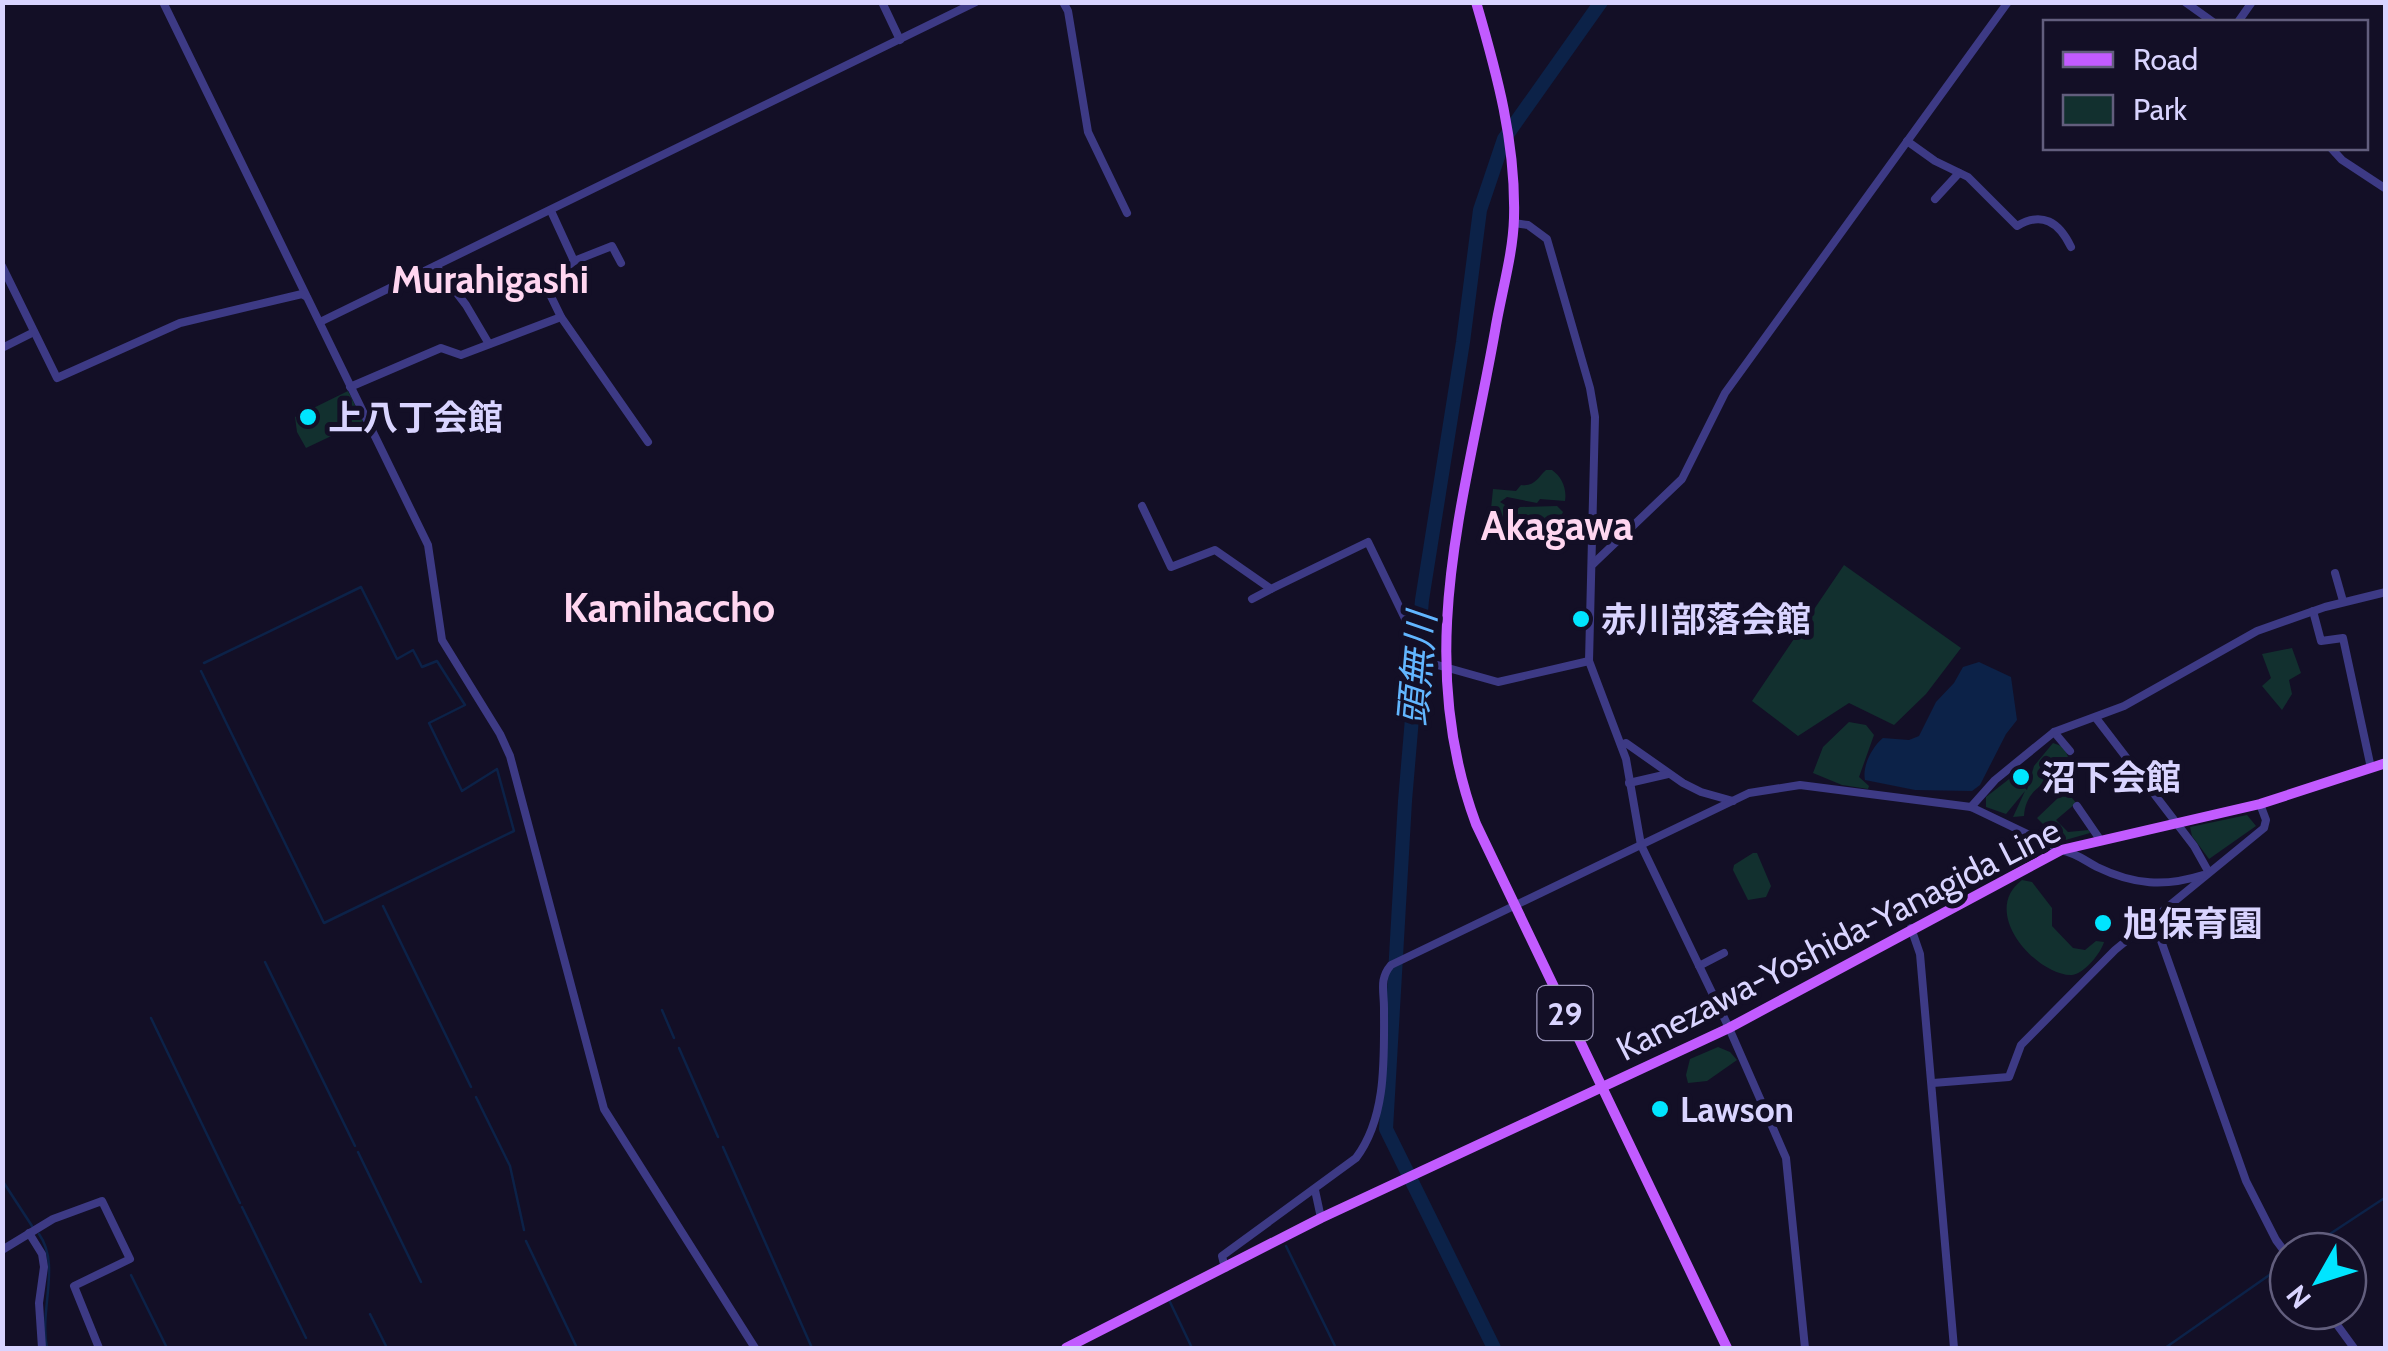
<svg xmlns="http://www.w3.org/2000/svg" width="2388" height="1351" font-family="Cabin,'Noto Sans JP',sans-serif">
  <rect width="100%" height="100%" fill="#130f26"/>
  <g fill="#12302f">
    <path d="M348 391 363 421 306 448 297 432 295 417Z"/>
    <path d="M1546 470H1552C1562 477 1567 489 1565 501L1540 499 1537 503 1507 497 1500 502 1515 511 1520 507 1557 506 1563 512 1558 523 1547 530 1542 524 1534 526C1520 516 1508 524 1495 519L1491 509 1493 489 1516 491 1521 485C1535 487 1538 477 1546 470Z"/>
    <path d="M1844 565 1961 648 1926 694 1894 725 1849 703 1798 736 1752 701Z"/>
    <path d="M2292 648 2301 673 2289 680 2292 694 2282 710 2262 686 2271 678 2262 654Z"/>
    <path d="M1849 722 1866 725 1874 735 1859 777 1869 786 1868 789 1842 785 1813 773 1823 747Z"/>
    <path d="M2053 743 2064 747 2068 757 2056 769 2053 780C2035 786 2025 798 2024 816L2013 817 2025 791 2006 814 1986 807V797L2013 776 2027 790 2034 766Z"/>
    <path d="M2057 779 2076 803 2056 820 2068 832 2089 830 2090 833 2062 841 2040 833 2044 825 2037 818 2058 798 2050 785Z"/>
    <path d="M2247 815 2256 826 2209 859 2192 836 2190 827Z"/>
    <path d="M1753 853H1757L1771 886 1766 897 1748 900 1733 870 1734 865Z"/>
    <path d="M2022 880 2032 882 2052 908V926L2073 948 2085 950 2096 941 2104 942C2101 953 2084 974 2072 975 2039 977 1978 913 2022 880Z"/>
    <path d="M1718 1047 1730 1052 1737 1060 1707 1081 1688 1083 1686 1075 1690 1059Z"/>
  </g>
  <path fill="#0c2248" d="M1979 662 2011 677 2017 720 2006 734 1980 785 1972 791 1915 790 1865 780C1862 766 1872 747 1883 738L1909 740 1919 736 1936 702 1954 683 1963 667Z"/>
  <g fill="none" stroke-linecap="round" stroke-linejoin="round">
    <g stroke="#0c2248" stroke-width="2.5">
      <path d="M201 671 324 923 514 831 497 769 462 791 429 723 465 705 437 661 422 667 413 650 397 659 361 587 204 663"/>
      <path d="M383 906 471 1087"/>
      <path d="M265 962 355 1146"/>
      <path d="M662 1010 674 1038"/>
      <path d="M151 1018 240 1203"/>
      <path d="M679 1048 718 1137"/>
      <path d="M476 1097 510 1166 524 1230"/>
      <path d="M723 1147 812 1348"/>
      <path d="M358 1152 421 1282"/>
      <path d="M2 1180 32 1226"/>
      <path d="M242 1207 306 1338"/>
      <path d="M39 1234C61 1265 39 1310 47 1348"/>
      <path d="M526 1241 577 1348"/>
      <path d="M1286 1246 1336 1348"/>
      <path d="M2304 1251 2386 1197"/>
      <path d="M131 1275 167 1348"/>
      <path d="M1170 1302 1192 1348"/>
      <path d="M370 1314 387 1348"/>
      <path d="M2165 1348 2288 1262"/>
    </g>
    <path stroke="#0c2248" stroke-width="14" d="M1494 1348 1386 1129 1405 801 1422 600 1463 342 1480 210 1504 139 1601 2"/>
    <g stroke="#3d3a85" stroke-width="8">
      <path d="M163 2 306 295"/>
      <path d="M882 2 900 40"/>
      <path d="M1063 2 1068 11 1088 132 1127 213"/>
      <path d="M2185 2 2213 22"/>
      <path d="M2238 22 2252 2"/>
      <path d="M1907 141 1935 161 1968 177 2017 226C2042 211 2059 222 2071 247"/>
      <path d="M2331 148 2342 160 2386 189"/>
      <path d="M1935 199 1959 173"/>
      <path d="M551 211 574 261 545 284 561 317 648 442"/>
      <path d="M1514 223 1528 225 1547 239 1590 388 1595 417 1589 661 1626 759 1641 845 1729 1028 1786 1158 1805 1348"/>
      <path d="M574 261 612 246 621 263"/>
      <path d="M2 266 57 378 180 323 302 294 307 297 428 545 442 640 500 734 510 756 604 1109 755 1348"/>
      <path d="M436 266 466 305 489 344"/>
      <path d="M320 322 976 2"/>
      <path d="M2 348 34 332"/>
      <path d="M350 387 441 348 461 355 561 317"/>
      <path d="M1142 506 1171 567 1215 550 1271 589 1368 542 1412 633 1409 657 1498 682 1589 661"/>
      <path d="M1593 564 1682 479 1725 393 2008 2"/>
      <path d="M2335 573 2343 601"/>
      <path d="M1252 599 1271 589"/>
      <path d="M2313 611 2321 641 2343 638 2371 768"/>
      <path d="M2096 718 2194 846 2208 871"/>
      <path d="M2054 732 2070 751"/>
      <path d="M1621 745 1626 743 1683 783 1701 792 1733 801"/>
      <path d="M1629 783 1668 774"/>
      <path d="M2077 806 2101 841"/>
      <path d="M1971 807 1995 780 2054 732 2124 706 2257 631 2325 607 2386 592"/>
      <path d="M2153 918 2246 1181 2276 1240 2288 1256"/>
      <path d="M1911 928 1920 954 1954 1348"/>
      <path d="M1699 966 1724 953"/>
      <path d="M1933 1083 2009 1077 2021 1045 2115 950 2264 828 2266 820 2260 804"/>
      <path d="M1315 1190 1321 1218"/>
      <path d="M29 1233 42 1254 44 1267 39 1303 42 1348"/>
      <path d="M2 1250 53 1219 102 1201 130 1259 74 1286 99 1348"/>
      <path d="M1225 1268 1222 1256 1356 1158C1387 1117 1384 1058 1384 1008 1384 991 1379 979 1391 965L1749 793 1800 785 1971 807 2061 850C2076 853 2084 860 2097 867 2134 885 2165 887 2203 875"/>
      <path d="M2327 1311 2354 1348"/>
    </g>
    <g stroke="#c25bff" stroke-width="10">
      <path d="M1476 2C1497 74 1516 143 1514 218 1513 255 1501 294 1495 331 1465 501 1413 654 1476 824L1727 1348"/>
      <path d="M1066 1348 1321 1218 1729 1028 2061 850 2260 804 2386 763"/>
    </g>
  </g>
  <g fill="#00e5ff" stroke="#130f26" stroke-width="4">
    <circle cx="308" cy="417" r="10"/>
    <circle cx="1581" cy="619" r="10"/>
    <circle cx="2021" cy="777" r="10"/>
    <circle cx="2103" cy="923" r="10"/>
    <circle cx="1660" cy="1109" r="10"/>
  </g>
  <g text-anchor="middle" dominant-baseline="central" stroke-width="10" stroke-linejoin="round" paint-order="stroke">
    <rect fill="#130f26" stroke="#9e99be" stroke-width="2.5" x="1537.5" y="986" width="55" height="54" rx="8"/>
    <g font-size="32" font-weight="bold" fill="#d9d4ff">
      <text x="1565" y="1013">29</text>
    </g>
    <g font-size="35" font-weight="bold" fill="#d9d4ff" stroke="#130f26" text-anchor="start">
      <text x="328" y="417">上八丁会館</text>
      <text x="1601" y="619">赤川部落会館</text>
      <text x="2041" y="777">沼下会館</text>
      <text x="2123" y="923">旭保育園</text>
      <text x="1680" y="1109">Lawson</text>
    </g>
    <g font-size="35" fill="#d9d4ff" stroke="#130f26">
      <text transform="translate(1838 939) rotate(-27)">Kanezawa-Yoshida-Yanagida Line</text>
    </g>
    <g font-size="38" font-weight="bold" fill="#ffd6f0" stroke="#130f26">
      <text x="490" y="279">Murahigashi</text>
    </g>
    <g font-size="38" font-style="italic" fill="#62b6ff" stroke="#130f26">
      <text transform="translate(1417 669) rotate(-85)">頭無川</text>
    </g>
    <g font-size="40" font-weight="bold" fill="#ffd6f0" stroke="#130f26">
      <text x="1557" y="525">Akagawa</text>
      <text x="669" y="607">Kamihaccho</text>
    </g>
  </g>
  <rect width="2388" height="1351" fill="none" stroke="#d9d4ff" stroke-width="10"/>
  <rect x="2043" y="20" width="325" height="130" fill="#130f26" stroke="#625e7d" stroke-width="2.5"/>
  <rect x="2063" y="52" width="50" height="15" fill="#c25bff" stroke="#625e7d" stroke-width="2.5"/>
  <text x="2133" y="70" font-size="30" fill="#d9d4ff">Road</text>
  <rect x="2063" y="95" width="50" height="30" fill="#12302f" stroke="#625e7d" stroke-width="2.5"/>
  <text x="2133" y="120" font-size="30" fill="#d9d4ff">Park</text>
  <g transform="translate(2318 1281) rotate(231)"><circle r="48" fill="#130f26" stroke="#625e7d" stroke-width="2.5"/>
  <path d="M0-8L18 38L0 25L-18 38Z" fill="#00e5ff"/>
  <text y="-15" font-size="28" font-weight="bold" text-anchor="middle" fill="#d9d4ff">N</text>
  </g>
</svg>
